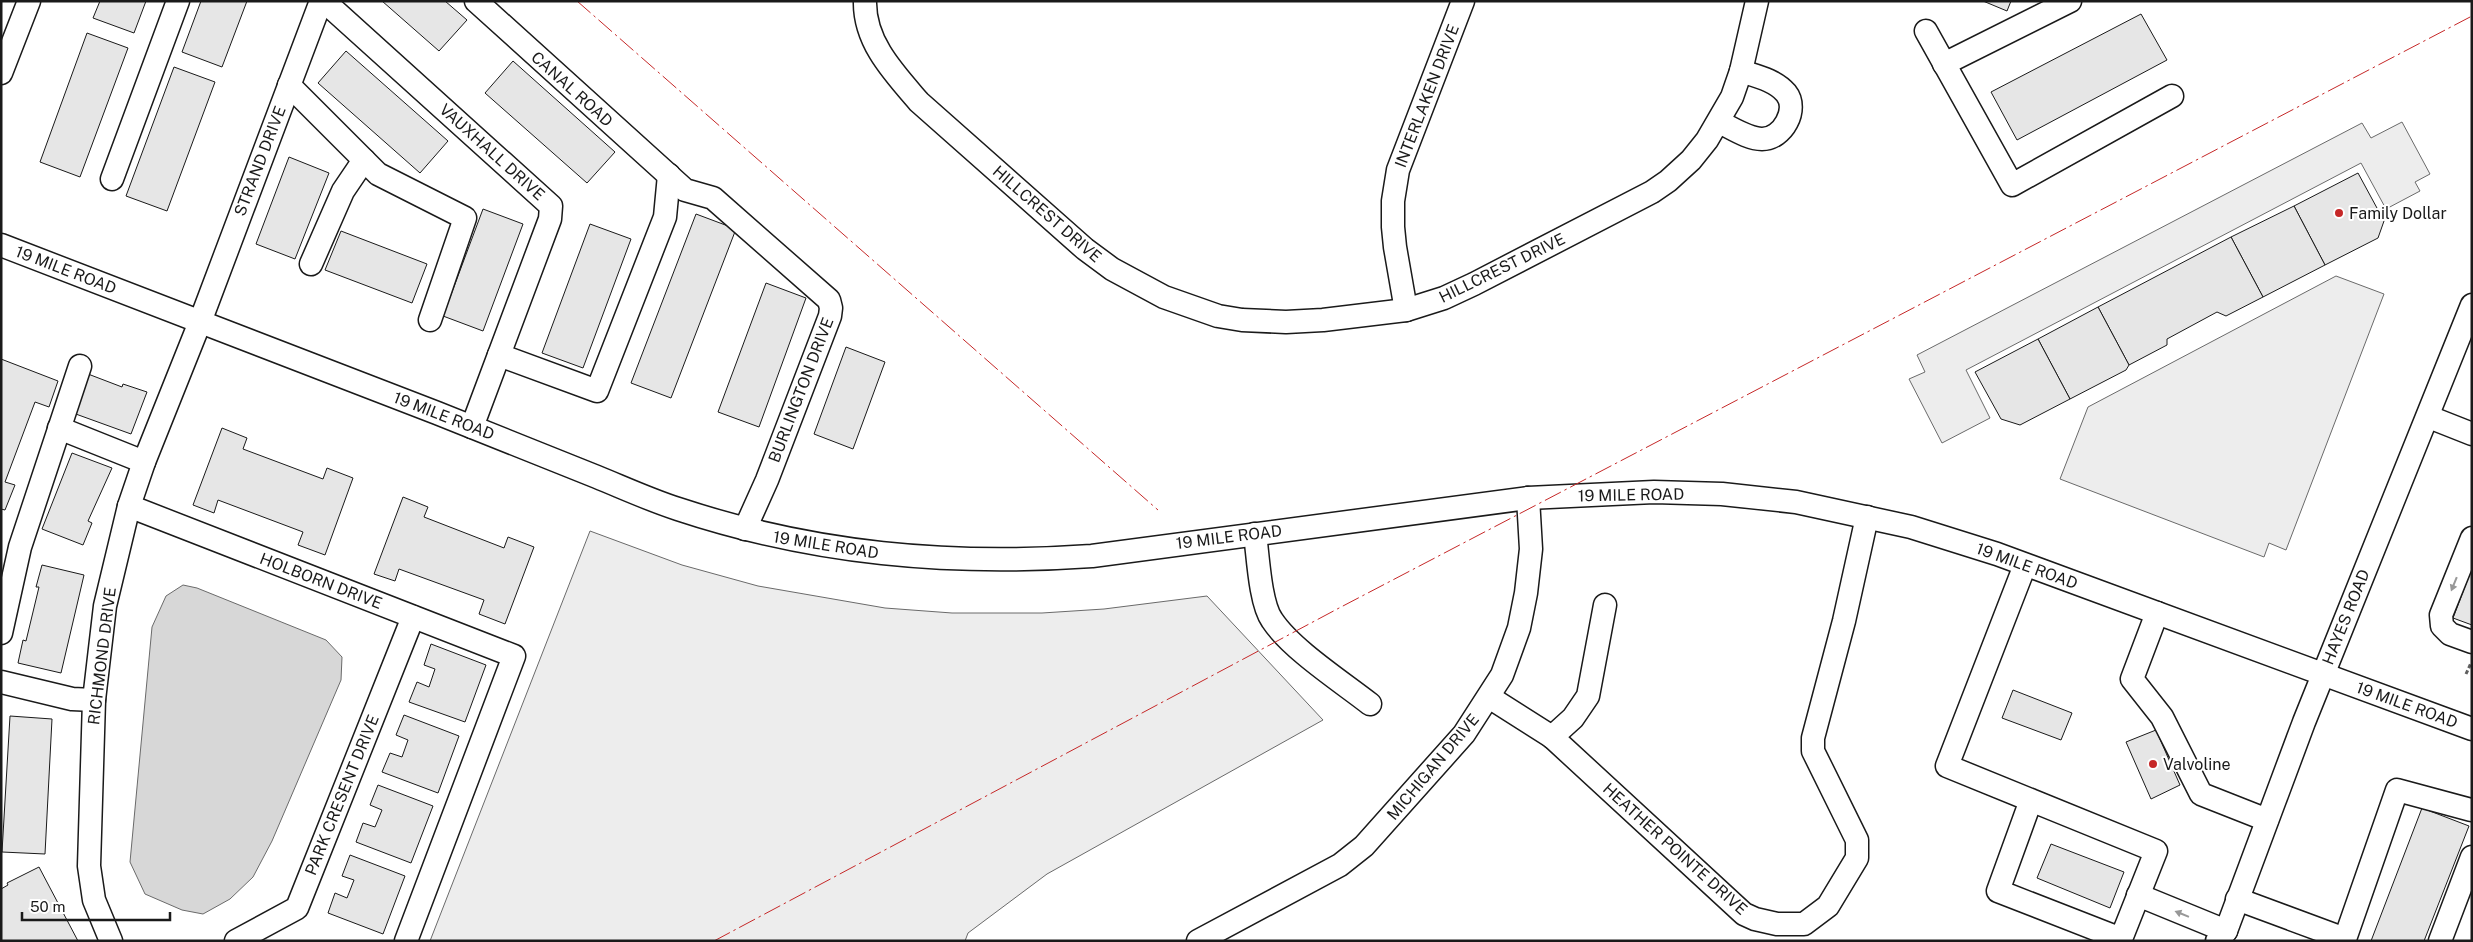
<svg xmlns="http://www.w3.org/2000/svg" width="2473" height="942" font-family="'Public Sans',sans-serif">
  <rect width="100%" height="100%" fill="#fff"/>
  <g fill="#ededed" stroke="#6a6a6a">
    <path d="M2402 122 2430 174 2415 182 2420 191 2386 209 2361 163 1966 370 1990 418 1942 443 1909 379 1925 372 1917 355 2362 123 2371 138Z"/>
    <path d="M2336 276 2384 294 2286 550 2269 543 2264 557 2060 479 2088 407Z"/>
    <path d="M590 531 682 565 758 586 885 608 952 613H1042L1104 609 1207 596 1323 720 1047 874 968 933 965 941H430Z"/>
  </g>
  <path fill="#d7d7d7" stroke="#6a6a6a" d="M183 585 197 588 326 640 342 657 341 680 272 841 253 877 230 899 203 914 182 910 145 894 130 862 152 627 166 596Z"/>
  <g fill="#e6e6e6" stroke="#1a1a1a">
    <path d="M100 1H146L134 33 93 18Z"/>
    <path d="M201 1H247L222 67 182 52Z"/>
    <path d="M382 1H445L467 20 439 51Z"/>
    <path d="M1983 1H2011L2007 11Z"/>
    <path d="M2141 14 2167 60 2017 140 1991 92Z"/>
    <path d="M87 33 128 48 80 177 40 162Z"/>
    <path d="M346 51 448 141 420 173 318 83Z"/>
    <path d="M513 61 615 152 587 183 485 93Z"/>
    <path d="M174 67 215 82 167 211 126 196Z"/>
    <path d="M289 157 329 173 295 259 256 244Z"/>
    <path d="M2358 173 2384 221 2378 238 2325 265 2294 206Z"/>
    <path d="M2294 206 2325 265 2263 297 2231 237Z"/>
    <path d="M483 209 523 224 483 331 443 316Z"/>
    <path d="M696 214 736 229 671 398 631 383Z"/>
    <path d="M590 224 631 239 583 368 542 353Z"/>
    <path d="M341 231 427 264 412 303 325 270Z"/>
    <path d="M2231 237 2263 297 2226 316 2217 312 2167 339V345L2129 365 2098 307Z"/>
    <path d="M766 283 806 298 759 427 718 412Z"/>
    <path d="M2098 307 2129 365 2126 370 2070 399 2038 339Z"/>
    <path d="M2038 339 2070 399 2020 425 2001 419 1975 372Z"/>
    <path d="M846 347 885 362 853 449 814 434Z"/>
    <path d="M1 359 58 381 49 407 35 402 5 482 15 485 5 510 1 509Z"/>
    <path d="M88 374 122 387 123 384 147 392 131 434 73 413Z"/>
    <path d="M222 428 247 438 243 449 323 479 327 468 353 478 325 555 298 545 303 532 218 500 214 513 193 505Z"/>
    <path d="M72 453 112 468 88 521 92 523 83 545 42 529Z"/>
    <path d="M403 497 428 507 424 517 504 548 508 537 534 547 505 624 479 614 484 600 399 569 395 581 374 574Z"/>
    <path d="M42 565 84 575 61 673 18 663 23 640 26 641 39 587H36Z"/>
    <path d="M2472 568V625L2453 618Z"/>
    <path d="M431 644 486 665 465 722 409 702 417 682 429 687 435 669 424 665Z"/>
    <path d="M2013 690 2072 713 2061 740 2002 718Z"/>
    <path d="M404 715 459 736 438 793 382 772 390 753 402 757 408 740 396 735Z"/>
    <path d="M10 716 52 719 45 854 2 852Z"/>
    <path d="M2156 730 2180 785 2151 799 2126 742Z"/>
    <path d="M378 785 433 806 411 863 356 842 363 823 375 827 382 810 370 805Z"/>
    <path d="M2422 808 2469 826 2424 941H2371Z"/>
    <path d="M2051 844 2124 872 2110 908 2037 878Z"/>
    <path d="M350 855 405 876 383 934 328 913 335 893 347 898 354 880 342 876Z"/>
    <path d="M39 867 78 941H1V889L8 885 7 883Z"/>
  </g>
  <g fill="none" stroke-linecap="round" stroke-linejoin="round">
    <g stroke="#1a1a1a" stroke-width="25">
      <g id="minor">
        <path d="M324 1 551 206 550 219 472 427"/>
        <path d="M476 1 685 190 713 198 829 300 831 308 830 316 767 480 745 529"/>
        <path d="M865 1C864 42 894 73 919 102L1085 249 1112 269 1164 297 1218 316 1242 320 1286 322 1323 320 1406 310 1444 298 1474 284 1652 192 1668 181 1691 160 1707 140 1732 97 1741 71 1757 1"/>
        <path d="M1926 31 2012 185 2172 96"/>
        <path d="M1944 64 2070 1"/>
        <path d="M1 73 29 1"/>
        <path d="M289 85 378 174 465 218 430 320"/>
        <path d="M1719 122C1732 128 1748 139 1762 139 1783 139 1799 109 1786 93 1775 80 1756 76 1741 71"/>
        <path d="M112 179 178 1"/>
        <path d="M1 245C146 301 292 357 437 413 490 434 544 456 597 477 624 488 650 500 678 509 814 554 949 566 1092 556L1528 498 1654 492 1722 494 1796 502 1911 527 1997 554 2472 729"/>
        <path d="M311 264 343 191 364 160"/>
        <path d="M1406 310 1395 247 1393 227V201L1398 170 1463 1"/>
        <path d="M499 355 597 391 665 217 669 175"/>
        <path d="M2429 417 2472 434"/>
        <path d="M59 428 144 462"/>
        <path d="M129 506 514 656 406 941"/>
        <path d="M1255 534C1258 556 1260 603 1272 620 1291 649 1342 682 1370 704"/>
        <path d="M2472 538 2441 615 2442 626 2450 634 2472 642"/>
        <path d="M2025 565 1947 766 2156 851 2121 939 1998 891 2031 800"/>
        <path d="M2157 613 2132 679 2162 717 2201 794 2267 820"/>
        <path d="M1 633 20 547 80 366"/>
        <path d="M1 682 72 699 94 700"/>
        <path d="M1489 697 1552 737 1744 914 1755 919 1777 924H1804L1828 906 1857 858V840L1813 751V738L1844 621 1867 517"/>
        <path d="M1552 737 1573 718 1588 696 1605 605"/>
        <path d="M2138 895 2226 931"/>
        <path d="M2237 899 2345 939 2344 941"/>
        <path d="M2345 939 2397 790 2471 810"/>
        <path d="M111 941 94 900 89 866 94 700 105 606 129 506 144 462 200 322 321 1"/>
        <path d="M236 941 297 908 413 617"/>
        <path d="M1198 941 1340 865 1364 846 1464 734 1502 675 1519 628 1526 593 1531 549 1528 498"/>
        <path d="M2217 941 2226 931 2304 722 2472 305"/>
        <path d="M2440 941 2472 857"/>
      </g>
    </g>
    <path stroke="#5f5f5f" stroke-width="3" stroke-dasharray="4 2.5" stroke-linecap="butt" d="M2466 674 2471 663"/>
    <use href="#minor" stroke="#fff" stroke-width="22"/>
    <g stroke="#c62828" stroke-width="1" stroke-dasharray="18 4 2.5 4" stroke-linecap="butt">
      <path d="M577 1 1158 510"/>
      <path d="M714 941 1341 607 2472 16"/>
    </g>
  </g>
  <defs><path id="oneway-solid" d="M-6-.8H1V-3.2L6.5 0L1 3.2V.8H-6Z" transform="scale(1.25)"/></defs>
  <g fill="#989898">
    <use href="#oneway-solid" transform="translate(2454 584) rotate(112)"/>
    <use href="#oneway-solid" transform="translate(2182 914) rotate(-158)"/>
  </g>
  <g fill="#c62828" stroke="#fff" stroke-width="2">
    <circle cx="2339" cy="213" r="5"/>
    <circle cx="2153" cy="764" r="5"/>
  </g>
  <g text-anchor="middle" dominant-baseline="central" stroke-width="4" stroke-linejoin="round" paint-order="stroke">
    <g font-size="16" fill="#1a1a1a" stroke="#fff">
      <text transform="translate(572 89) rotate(42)">CANAL ROAD</text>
      <text transform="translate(1427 96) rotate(-69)">INTERLAKEN DRIVE</text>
      <text transform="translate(492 152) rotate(42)">VAUXHALL DRIVE</text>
      <text transform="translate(260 161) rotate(-69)">STRAND DRIVE</text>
      <text transform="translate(1047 214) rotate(41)">HILLCREST DRIVE</text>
      <text transform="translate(1502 268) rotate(-26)">HILLCREST DRIVE</text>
      <text transform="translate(66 270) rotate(21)">19 MILE ROAD</text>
      <text transform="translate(801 390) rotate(-69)">BURLINGTON DRIVE</text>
      <text transform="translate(444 416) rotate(21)">19 MILE ROAD</text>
      <text transform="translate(1631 495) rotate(-1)">19 MILE ROAD</text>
      <text transform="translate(1229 537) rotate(-7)">19 MILE ROAD</text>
      <text transform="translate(826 545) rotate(9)">19 MILE ROAD</text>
      <text transform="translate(2027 566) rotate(20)">19 MILE ROAD</text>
      <text transform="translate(321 581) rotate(21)">HOLBORN DRIVE</text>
      <text transform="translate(2346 617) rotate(-68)">HAYES ROAD</text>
      <text transform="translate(102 656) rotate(-83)">RICHMOND DRIVE</text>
      <text transform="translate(2407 705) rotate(20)">19 MILE ROAD</text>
      <text transform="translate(1433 767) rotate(-50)">MICHIGAN DRIVE</text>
      <text transform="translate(342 795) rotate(-68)">PARK CRESENT DRIVE</text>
      <text transform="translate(1675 849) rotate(42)">HEATHER POINTE DRIVE</text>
    </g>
    <g font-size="16" fill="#1a1a1a" stroke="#fff" text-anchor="start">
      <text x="2349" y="213">Family Dollar</text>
      <text x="2163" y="764">Valvoline</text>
    </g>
  </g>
  <rect width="2473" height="942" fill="none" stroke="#1a1a1a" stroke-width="5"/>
  <path d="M22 912v8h148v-8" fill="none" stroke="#1a1a1a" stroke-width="2.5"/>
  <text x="30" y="912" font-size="15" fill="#1a1a1a" stroke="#ffffff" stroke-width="4" paint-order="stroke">50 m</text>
</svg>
